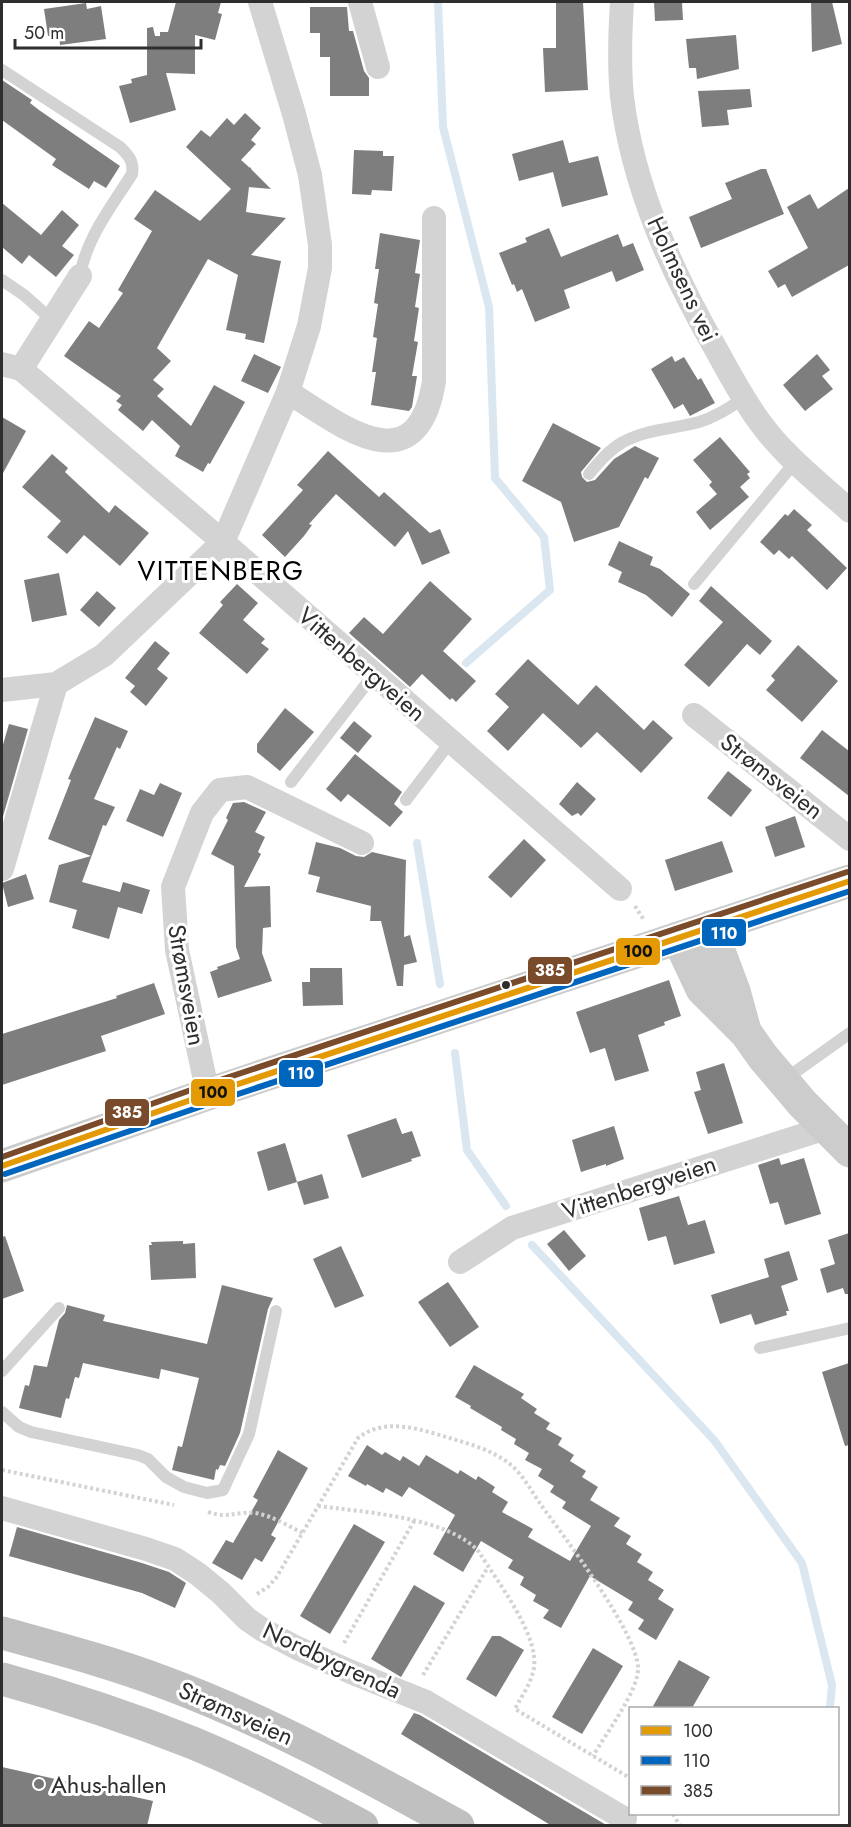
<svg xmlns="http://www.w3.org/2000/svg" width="851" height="1827" font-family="Jost,sans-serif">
  <rect width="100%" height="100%" fill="#fff"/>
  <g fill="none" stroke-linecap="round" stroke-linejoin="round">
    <g stroke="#dae6f0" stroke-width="8">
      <path d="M438 2 443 127 489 307 495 478 544 537 550 590 466 663"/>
      <path d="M417 843 440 984"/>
      <path d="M455 1053 467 1150 506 1206"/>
      <path d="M532 1245 714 1440 802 1563 832 1685 830 1708"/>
    </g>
  </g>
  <g fill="#7e7e7e">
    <path d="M176 2H221L218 13 222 14 215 40 195 35V74L166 73 176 110 130 123 119 86 132 83 131 79 147 75V28L153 27 155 36H160V32H168Z"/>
    <path d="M556 2H583L588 90 545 92 543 48H556Z"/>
    <path d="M654 2H682L683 20 655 21Z"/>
    <path d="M811 2H832L842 44 812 52Z"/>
    <path d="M86 3 87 9 101 6 106 39 60 45 59 34 48 36 44 9Z"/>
    <path d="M310 7H347L349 31H353L364 71 369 78V96H330V57H320V33H310Z"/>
    <path d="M736 35 739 69 697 79 696 68H689L686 39Z"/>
    <path d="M2 80 32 100 30 103 39 110 120 166 106 188 94 181 89 189 52 165 56 159 2 120Z"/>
    <path d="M750 89 752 107 727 110 729 125 702 127 698 91Z"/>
    <path d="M245 113 261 128 251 140 256 144 241 160 250 168 251 167V169L271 189 249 187 246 212 286 218 251 255 281 261 264 343 245 339 246 334 226 330 238 275 208 259 157 348 171 361 153 380 164 389 157 396 191 426 214 385 245 402 210 464 208 463 203 472 175 456 180 446 152 420 143 431 118 410 122 405 116 401 121 396 64 356 89 321 99 328 123 293 118 290 152 231 134 219 155 190 200 221 231 189 186 147 201 130 210 137 227 118 234 125Z"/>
    <path d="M563 140 569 163 598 156 608 195 562 207 553 172 519 181 512 154Z"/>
    <path d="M354 150 383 151V156H394L392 191 372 190 371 195 352 194Z"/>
    <path d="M761 169H766L784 214 701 248 689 217 732 199 725 183Z"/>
    <path d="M849 188V265L792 297 785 284 778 288 768 271 808 248 787 207 810 194 818 209Z"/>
    <path d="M2 203 41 235 62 210 79 225 62 246 74 255 56 277 29 255 22 264 2 247Z"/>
    <path d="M549 228 561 257 618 234 623 247 633 243 644 270 616 282 612 271 564 290 570 308 535 322 522 289 517 292 514 284 512 285 499 253 527 242 525 238Z"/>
    <path d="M380 233 420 240 415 273 420 274 415 307 419 308 414 341 418 342 412 376H417L412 407 409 411 371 405 376 372H372L377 338 373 337 378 304 374 303 379 269H375Z"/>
    <path d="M254 354 281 367 268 393 241 381Z"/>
    <path d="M817 354 830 370 822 376 833 389 805 411 783 385Z"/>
    <path d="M672 356 675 362 684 357 698 380 701 378 715 403 690 416 683 404 674 409 651 369Z"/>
    <path d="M2 417 26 431 2 475Z"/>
    <path d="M553 423 601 448 581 472 582 477 587 482 595 480 614 459 635 446 659 458 648 479 645 477 619 527 574 542 561 502 522 481Z"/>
    <path d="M720 437 750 472 747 474 750 478 740 487 749 497 710 530 696 512 717 494 709 485 712 482 693 460Z"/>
    <path d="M328 451 379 497 384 492 430 533 440 529 450 553 422 565 408 531 395 547 336 494 309 524 312 525 304 536 285 557 262 535 303 490 297 485Z"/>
    <path d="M52 454 68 468 65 472 109 513 115 505 149 533 120 566 84 535 67 554 47 537 61 521 22 487Z"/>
    <path d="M794 509 812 525 807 530 847 568 827 590 792 556 789 559 779 550 774 555 760 542 785 514 788 516Z"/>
    <path d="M619 541 653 557 650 565 660 569 690 594 672 617 646 595 618 582 622 572 608 565Z"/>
    <path d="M59 573 67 615 32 622 24 580Z"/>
    <path d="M430 581 472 619 443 651 476 681 456 702 452 698 450 700 422 674 410 687 349 633 364 617 383 634Z"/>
    <path d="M237 584 258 603 243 620 265 639 261 643 269 649 247 674 199 633 223 605 220 602Z"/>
    <path d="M711 586 772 641 760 655 747 644 709 687 684 665 723 622 699 601Z"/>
    <path d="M97 591 116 608 99 627 80 610Z"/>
    <path d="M155 641 170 653 157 669 168 678 146 706 130 692 135 686 125 678Z"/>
    <path d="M798 645 838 681 802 722 766 690 775 680 771 676Z"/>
    <path d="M528 659 578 705 596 685 644 730 653 720 673 738 641 773 597 732 581 748 543 713 508 751 487 731 509 707 495 694Z"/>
    <path d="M285 708 314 732 280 771 257 752V744Z"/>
    <path d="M95 717 128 731 120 749 117 747 94 799 115 807 106 826 103 825 82 882 120 892 123 882 150 890 142 914 118 907 109 939 72 928 77 910 49 902 59 865 91 856 48 839 71 780 68 779Z"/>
    <path d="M354 721 372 736 358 753 340 738Z"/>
    <path d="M9 724 28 729 2 820V748Z"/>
    <path d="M822 730 849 751V796L800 758Z"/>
    <path d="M355 754 402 792 394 804 403 812 390 827 348 794 341 802 326 789Z"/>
    <path d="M728 771 752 790 731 817 707 798Z"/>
    <path d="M577 782 596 799 581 816 578 813 572 816 559 804Z"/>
    <path d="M160 783 182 793 163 837 126 821 140 789 154 795Z"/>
    <path d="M244 802 266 812 255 832 265 837 258 852 261 854 244 887 270 886 271 927 263 928 262 953 272 981 218 998 210 972 218 969 217 967 240 959 236 947 234 866 211 854 228 820 226 818 233 803Z"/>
    <path d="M795 816 805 847 775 857 765 827Z"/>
    <path d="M524 839 546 860 511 898 488 877Z"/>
    <path d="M722 841 733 872 675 891 665 860Z"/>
    <path d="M316 842 340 848 356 856 364 857 372 852 406 860 404 937 410 935 417 962 404 965 403 986H397L381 921H370L371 906 316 892 320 877 308 874Z"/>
    <path d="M26 874 34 899 8 907 2 883Z"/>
    <path d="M310 968H342L343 1005 303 1006 302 982H310Z"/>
    <path d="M669 980 681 1016 664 1022 665 1025 638 1035 649 1071 615 1081 605 1048 590 1053 576 1012Z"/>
    <path d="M154 983 165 1014 101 1036 106 1051 2 1085V1034L117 998 116 996Z"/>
    <path d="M724 1063 743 1123 708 1134 694 1092 701 1090 696 1072Z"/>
    <path d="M396 1118 402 1134 412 1131 421 1156 411 1159 412 1161 362 1178 347 1135Z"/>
    <path d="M614 1126 624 1159 606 1166V1164L581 1172 572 1140Z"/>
    <path d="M285 1143 297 1182 268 1191 257 1152Z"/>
    <path d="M779 1158 781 1165 804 1158 821 1214 785 1225 778 1202 770 1204 758 1165Z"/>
    <path d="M322 1174 329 1198 304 1205 297 1182Z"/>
    <path d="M679 1196 688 1225 705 1220 715 1253 674 1265 666 1236 648 1241 639 1208Z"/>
    <path d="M564 1230 586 1256 569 1271 547 1244Z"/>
    <path d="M849 1233V1294H845L843 1288 827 1293 820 1269 835 1264 828 1240Z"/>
    <path d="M5 1236 24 1291 2 1299V1237Z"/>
    <path d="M183 1241V1244L195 1243 196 1278 151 1280 149 1245H152L151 1242Z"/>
    <path d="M341 1246 364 1296 335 1308 313 1259Z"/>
    <path d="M789 1251 798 1280 781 1286 789 1311H786L787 1315 755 1325 751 1314 720 1324 711 1295 769 1277 764 1259Z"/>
    <path d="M448 1282 479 1327 450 1347 418 1302Z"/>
    <path d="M222 1285 273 1298 268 1309 240 1433 225 1466 220 1465 218 1470 216 1469 214 1480 172 1470 178 1446 182 1447 199 1378 161 1369 159 1379 83 1363 79 1378 75 1377 69 1399 66 1398 61 1418 19 1408 25 1385 29 1386 34 1365 47 1367 59 1320 65 1313 67 1305 105 1315 103 1321 207 1344Z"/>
    <path d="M849 1363V1445L845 1446 822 1372Z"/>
    <path d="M474 1365 524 1394 521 1398 537 1409 534 1413 550 1423 546 1429 562 1438 558 1445 574 1455 570 1461 586 1471 582 1477 598 1487 590 1500 620 1518 614 1526 631 1536 626 1544 642 1554 637 1562 653 1572 648 1580 664 1590 658 1599 674 1609 656 1640 638 1629 644 1620 628 1610 633 1602 590 1576 561 1628 543 1618 549 1610 533 1601 536 1595 520 1585 524 1577 508 1568 513 1560 481 1541 463 1572 433 1554 455 1515 409 1487 402 1497 386 1488 383 1493 367 1484 366 1486 348 1476 367 1445 382 1455 385 1452 400 1461 403 1456 419 1466 426 1455 458 1474 460 1470 476 1480 478 1476 495 1487 492 1492 508 1502 502 1512 533 1529 528 1537 570 1561 591 1526 562 1508 566 1502 550 1492 554 1486 538 1476 542 1469 525 1460 529 1453 514 1444 516 1439 501 1430 502 1427 470 1408 471 1406 455 1397Z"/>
    <path d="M278 1450 308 1468 271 1535 276 1538 262 1562 255 1558 242 1580 212 1563 226 1540 233 1543 258 1500 253 1497Z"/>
    <path d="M354 1524 385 1542 330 1634 300 1616Z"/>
    <path d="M17 1527 142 1563 169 1572 186 1583 175 1608 142 1593 9 1556Z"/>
    <path d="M414 1585 445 1603 401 1677 371 1659Z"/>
    <path d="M492 1636H500L524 1650 496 1697 466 1679Z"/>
    <path d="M593 1648 623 1666 582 1734 552 1717Z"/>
    <path d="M679 1660 710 1677 692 1708H652Z"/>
    <path d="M414 1713 420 1715 608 1826H552L401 1734Z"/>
    <path d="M2 1767 153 1801 147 1826H2Z"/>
  </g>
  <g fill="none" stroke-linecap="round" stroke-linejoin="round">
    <g stroke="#d3d3d3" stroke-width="4" stroke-dasharray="3 3" stroke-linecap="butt">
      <path d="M635 906 644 920"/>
      <path d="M2 1470 174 1505"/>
      <path d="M318 1506C363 1512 449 1517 479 1552 496 1580 543 1639 533 1672 530 1685 521 1697 515 1709L630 1778"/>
      <path d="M208 1512C230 1519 235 1511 255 1513 271 1515 288 1526 303 1533"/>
      <path d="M257 1594 268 1587 276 1578 358 1438C386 1416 422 1430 453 1439 473 1445 494 1451 511 1465 523 1475 532 1492 541 1505 563 1535 638 1634 638 1668 639 1690 605 1735 593 1756"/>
      <path d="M344 1643 414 1521"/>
      <path d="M423 1675 488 1567"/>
      <path d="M673 1814 680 1826"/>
    </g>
    <g stroke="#d3d3d3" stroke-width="12">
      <path d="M2 70 120 147C129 156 134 161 132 174 112 206 86 238 80 276"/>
      <path d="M2 280 24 295 52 320"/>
      <path d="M589 474C599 462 609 450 623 442 647 429 673 429 699 422 716 417 730 407 744 398"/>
      <path d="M694 584 796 461"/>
      <path d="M291 782 374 674"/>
      <path d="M406 800 451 741"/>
      <path d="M784 1080 850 1033"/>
      <path d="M760 1348 850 1328"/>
      <path d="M2 1371 59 1308"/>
      <path d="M2 1412 19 1427 31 1432 138 1455 148 1459 166 1477 184 1487 207 1493 223 1490 249 1434 276 1311"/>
    </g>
    <g stroke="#d3d3d3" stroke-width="24">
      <path d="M360 2 378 67"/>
      <path d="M622 2C620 33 619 66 622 97 633 187 672 273 717 351 730 375 743 399 759 421 783 455 819 483 850 511"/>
      <path d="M2 364 21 369 223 542 620 889"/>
      <path d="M21 369 80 276"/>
      <path d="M288 392C342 426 417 487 434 381V218"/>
      <path d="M2 690 56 684 104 655 223 542 288 392 309 326 320 268V245L310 175 294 114 260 2"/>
      <path d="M694 715 850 839"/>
      <path d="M2 869 56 684"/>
      <path d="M208 1094 177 950 173 887 202 813 220 790 247 787 362 843"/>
      <path d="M460 1262 512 1228 826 1128"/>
      <path d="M2 1508 146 1549 175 1559 198 1574 221 1593 247 1619 263 1630 297 1648 351 1672 426 1702 625 1819"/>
    </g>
    <g stroke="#ccc" stroke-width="33">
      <path d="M710 927 734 991 745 1031"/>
      <path d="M678 938 702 989 746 1033 763 1057 802 1103 850 1151"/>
      <path d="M2 1166 208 1094 850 881"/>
    </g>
    <g stroke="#c0c0c0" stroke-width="33">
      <path d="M2 1633C56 1648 110 1662 163 1682 266 1720 362 1773 458 1826"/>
      <path d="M2 1679C67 1697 130 1718 193 1743 251 1767 307 1797 362 1826"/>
    </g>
    <g stroke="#fff" stroke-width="10">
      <path id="bus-1" d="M2 1166 208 1094 850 881"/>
    </g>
    <g stroke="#fff" stroke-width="10">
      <path id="bus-2" d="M5 1174 211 1103 850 891"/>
    </g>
    <g stroke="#fff" stroke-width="10">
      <path id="bus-3" d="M2 1157 205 1085 847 872"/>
    </g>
    <use href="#bus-1" stroke="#e39a05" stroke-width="6"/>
    <use href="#bus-2" stroke="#0065bd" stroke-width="6"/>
    <use href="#bus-3" stroke="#7a4b2a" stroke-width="6"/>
  </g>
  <circle fill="#2e2e2e" stroke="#fff" stroke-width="2" cx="506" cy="985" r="5"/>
  <circle fill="#777" stroke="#fff" stroke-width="2" cx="39" cy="1784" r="6"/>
  <g text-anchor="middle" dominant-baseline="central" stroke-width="6" stroke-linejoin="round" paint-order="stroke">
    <g font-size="24" fill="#2e2e2e" stroke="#fff">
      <text transform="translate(683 279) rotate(65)">Holmsens vei</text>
      <text transform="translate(362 664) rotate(41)">Vittenbergveien</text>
      <text transform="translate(772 776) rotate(38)">Strømsveien</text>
      <text transform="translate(187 985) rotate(80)">Strømsveien</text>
      <text transform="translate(639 1187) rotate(-18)">Vittenbergveien</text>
      <text transform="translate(332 1660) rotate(25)">Nordbygrenda</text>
      <text transform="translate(236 1713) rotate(24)">Strømsveien</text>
    </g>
    <g font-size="24" fill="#2e2e2e" stroke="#fff" text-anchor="start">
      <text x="51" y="1784">Ahus-hallen</text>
    </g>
    <g font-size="27" letter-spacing="1.5" fill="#000" stroke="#fff">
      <text x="221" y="570">VITTENBERG</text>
    </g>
  </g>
  <g stroke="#fff" stroke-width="2">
    <rect x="701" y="918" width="46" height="29" rx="6" fill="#0065bd"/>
    <rect x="615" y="937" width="46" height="29" rx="6" fill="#e39a05"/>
    <rect x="527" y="956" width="46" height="29" rx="6" fill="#7a4b2a"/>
    <rect x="278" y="1059" width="46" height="29" rx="6" fill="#0065bd"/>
    <rect x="190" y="1078" width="46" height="29" rx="6" fill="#e39a05"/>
    <rect x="104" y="1098" width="46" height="29" rx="6" fill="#7a4b2a"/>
  </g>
  <g font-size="16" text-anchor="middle" font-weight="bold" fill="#fff">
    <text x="724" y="939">110</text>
    <text x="550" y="976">385</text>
    <text x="301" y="1079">110</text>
    <text x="127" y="1118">385</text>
  </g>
  <g font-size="16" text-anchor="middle" font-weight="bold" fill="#111">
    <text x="638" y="957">100</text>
    <text x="213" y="1098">100</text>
  </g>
  <rect width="851" height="1827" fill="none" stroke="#2e2e2e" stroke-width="6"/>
  <rect x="629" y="1707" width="210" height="108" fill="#ffffff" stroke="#ababab" stroke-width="1.5"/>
  <rect x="641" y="1726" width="30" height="9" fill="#e39a05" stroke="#ababab" stroke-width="1.5"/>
  <text x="683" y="1737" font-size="18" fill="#2e2e2e">100</text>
  <rect x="641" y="1756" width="30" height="9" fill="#0065bd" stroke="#ababab" stroke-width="1.5"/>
  <text x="683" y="1767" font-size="18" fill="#2e2e2e">110</text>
  <rect x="641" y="1786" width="30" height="9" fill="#7a4b2a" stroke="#ababab" stroke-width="1.5"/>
  <text x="683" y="1797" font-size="18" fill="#2e2e2e">385</text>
  <path d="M15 39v9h186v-9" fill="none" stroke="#2e2e2e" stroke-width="3"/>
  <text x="24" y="39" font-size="18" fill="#2e2e2e" stroke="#ffffff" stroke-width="4.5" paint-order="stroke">50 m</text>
</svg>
